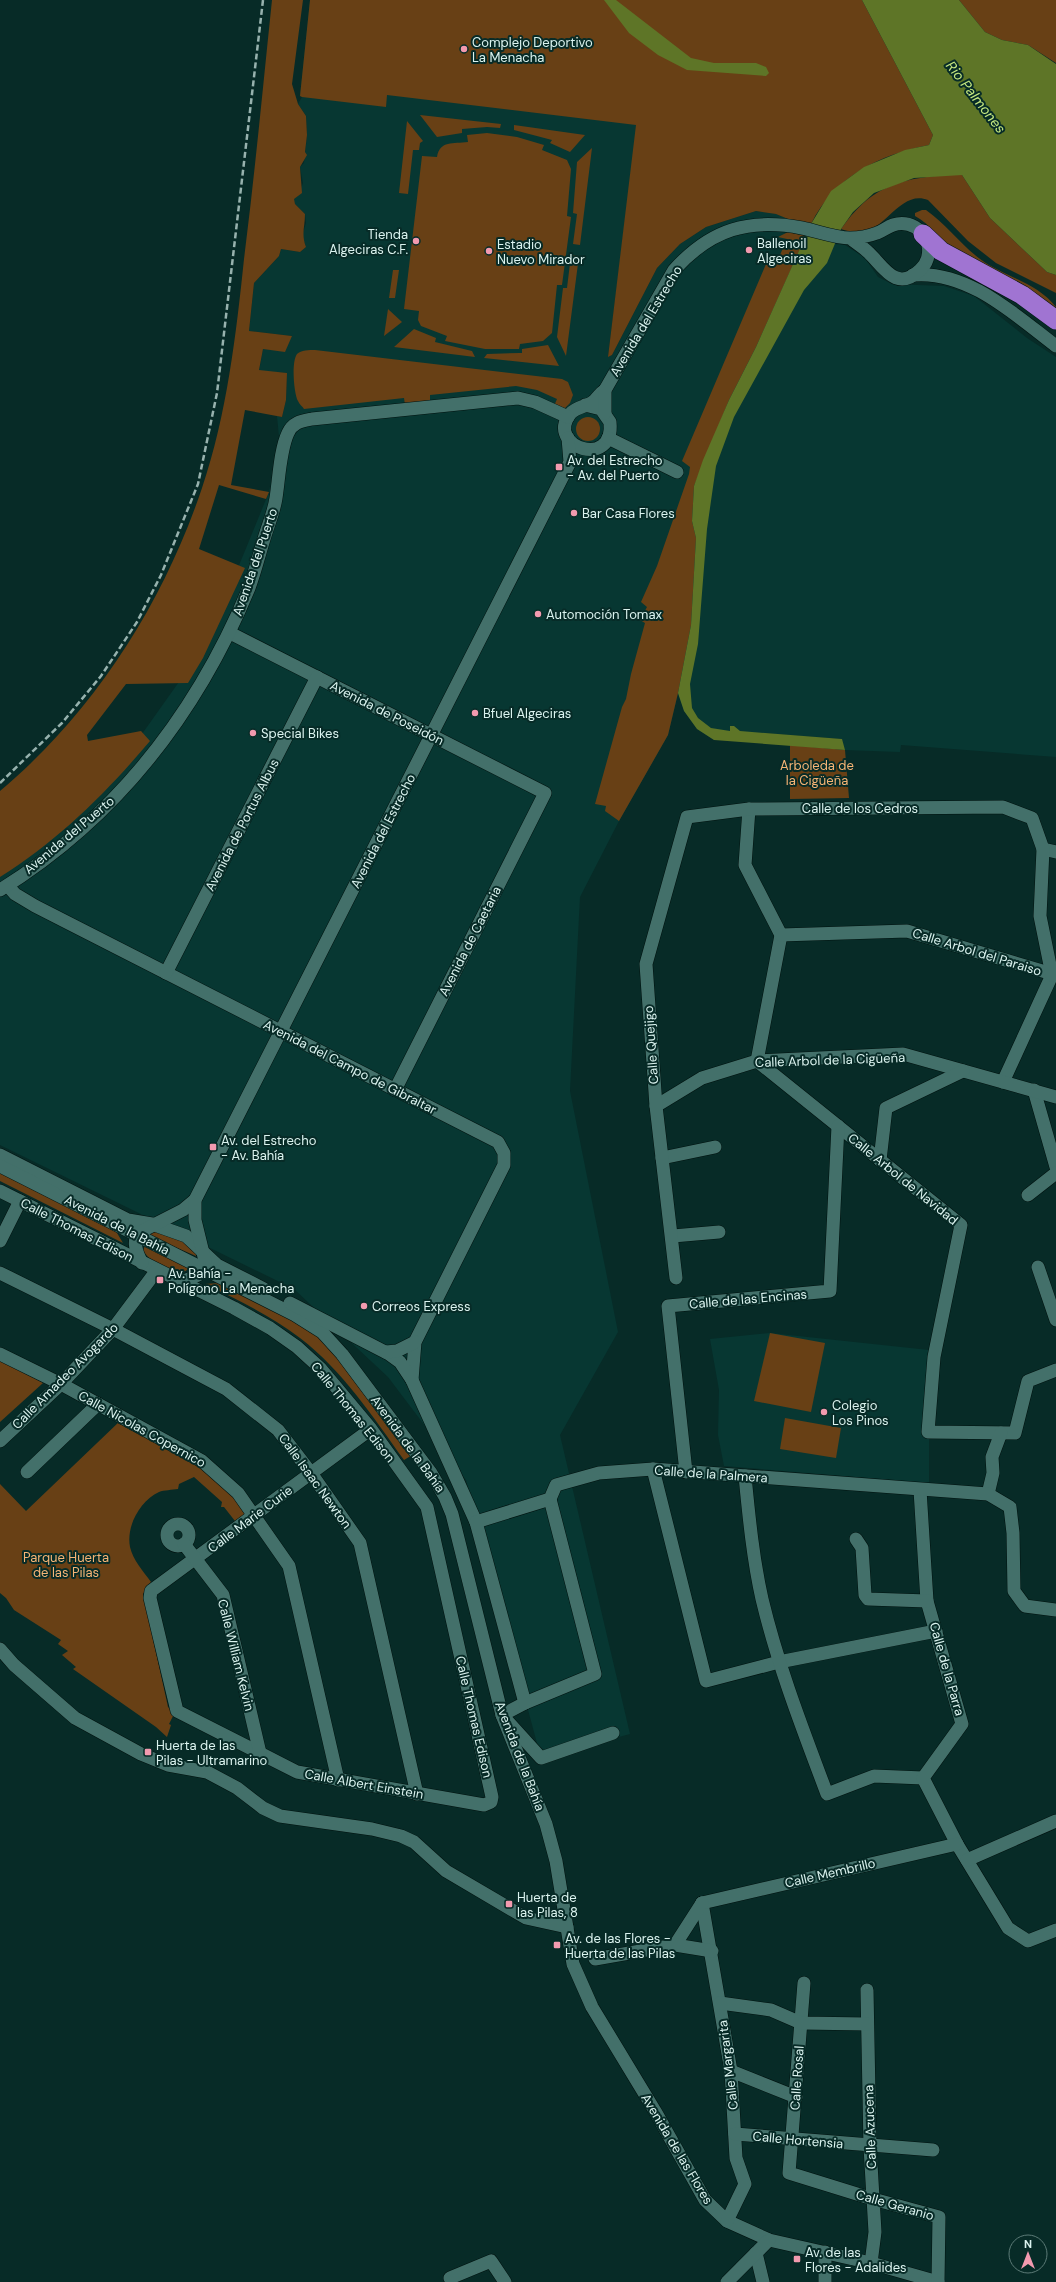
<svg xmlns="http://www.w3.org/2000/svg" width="1056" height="2282" font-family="'DM Sans',sans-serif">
  <rect width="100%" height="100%" fill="#072b27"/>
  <g fill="#073732">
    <path d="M310 0 637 125 608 357 612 355 657 268 680 244 706 227 756 211 777 214 788 219 841 229 836 244 845 245 865 258 878 277 892 284 944 286 974 296 1027 338 1056 357V757L901 745 900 752 845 750 841 739 762 733 714 740 697 729 684 711 678 694 668 735 619 821 580 897 570 1091 618 1332 560 1435 630 1734 541 1758 466 1480 388 1377 294 1289 0 1145V877L110 779 208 641 269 492 279 437 277 416 282 417 286 400 287 373 259 371 263 349 286 345 292 336 249 331 254 283 279 256 281 249 300 252 306 247 302 236 306 223 305 214 295 204 293 198 298 196 303 183 300 167 304 163 307 135 306 116 298 104 302 97 300 96Z"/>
    <path d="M770 1333 929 1350V1483L724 1466 718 1435 719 1390 710 1339Z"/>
  </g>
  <g fill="#684015">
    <path d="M272 0H303L292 84 298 104 306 116 307 135 305 152 307 155 300 167 302 193 294 199 295 204 305 214C305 227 301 234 306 247L300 252 281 249 279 256 254 283 249 331 292 336 285 352 263 349 259 370 287 373 286 400 282 417 245 410 231 485 269 492 266 499 219 485 199 549 245 568 203 658 188 683 126 684 87 735 88 741 141 731 150 741C106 793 59 840 0 877V791C94 712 163 604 202 488 227 414 236 335 244 259 255 172 263 86 272 0Z"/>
    <path d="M310 0H862L933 135 929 145C879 155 835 176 811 224L788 219 776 214 756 211 706 227 680 244 657 268 612 355 608 357 636 125 387 95 386 107 302 97 300 96Z"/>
    <path d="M959 0H1056V63L1028 45 1002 40 985 32Z"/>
    <path d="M420 115 501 124 500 128 487 127 462 129V133L437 137Z"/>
    <path d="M407 121 423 141 420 143 419 150H413L408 194 399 193Z"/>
    <path d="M514 125 585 135 570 152 550 143 552 140 514 130Z"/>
    <path d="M487 133 517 137 544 145 542 150 567 160 571 169 567 216 571 217 562 285H557L552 333 543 341 520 344 519 349H485L445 341 447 336 421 326 418 320 419 311 404 309 422 156 437 157C440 140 453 144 468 142L467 135Z"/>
    <path d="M592 148 580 245 573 244 577 214 573 213 577 162Z"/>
    <path d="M946 175H962L990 218 1047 272 1056 275V293L996 263 968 241 928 200C901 189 885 231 860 233 854 233 847 231 841 229 870 188 896 179 946 175Z"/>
    <path d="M922 210H926C949 226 964 250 989 265 1011 278 1039 285 1056 307V312C1023 292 987 275 955 253 940 242 931 224 915 216V213Z"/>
    <path d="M788 232 806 236 756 347 729 400 694 486 692 521 696 538 691 625 678 693 668 735 619 821 605 811 606 806 595 804 622 707 626 699 631 674 645 623 640 620 647 607 641 602 657 566 689 474 690 467 682 461 766 264H776L787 239 778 237Z"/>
    <path d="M571 255 579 256 566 356 557 337 563 288H567Z"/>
    <path d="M393 270H399L395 298H389Z"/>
    <path d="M388 309 402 322 384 336Z"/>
    <path d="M414 329 436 338 435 342 472 351 475 357 394 347Z"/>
    <path d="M548 345 559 366 484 358 487 354 520 353H522V349Z"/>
    <path d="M315 350 562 379 568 382 573 395 570 403 565 408 554 406 557 399 537 390 516 386 430 395V402L405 405 404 398 304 409C303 407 299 404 298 401 294 394 291 362 297 354 301 350 309 350 315 350Z"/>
    <circle cx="588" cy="429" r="12"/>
    <path d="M790 745 845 750 849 798 790 799Z"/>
    <path d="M0 1171 114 1228 123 1243 0 1181Z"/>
    <path d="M153 1231 178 1236 196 1254V1256L149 1236Z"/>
    <path d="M145 1246 188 1266V1269C178 1280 149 1262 143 1250Z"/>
    <path d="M219 1283 295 1319 325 1340 414 1454 404 1460C373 1417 343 1371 300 1338 271 1316 238 1300 205 1284Z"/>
    <path d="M770 1333 825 1343 811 1412 754 1401Z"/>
    <path d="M0 1361 43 1383 0 1422Z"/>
    <path d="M785 1418 841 1428 836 1458 780 1449Z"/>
    <path d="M120 1421C169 1448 212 1467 247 1513L235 1521 224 1507H221L222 1502 194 1477 179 1484 178 1489C172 1490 164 1490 159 1492 140 1501 126 1526 130 1547 133 1560 143 1571 151 1582L143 1594 168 1707 174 1714 169 1724 171 1725 167 1737 156 1727 73 1669 76 1667 62 1655 68 1651 58 1644 61 1640 14 1610 6 1598 0 1593V1484L26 1511Z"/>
  </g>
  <g fill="#5e7527">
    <path d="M604 0H616L691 58 714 63H756L766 67 769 73 766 76 687 70 658 55 629 33Z"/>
    <path d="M862 0H959L985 32 1002 40 1028 45 1056 64V275L1047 272 990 218 962 175 914 178 874 193 853 212 841 229 827 263 804 290 734 417 716 466 707 529 698 644 690 684 692 708 698 718 711 728 730 731V726H734L740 731 842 739 845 750 714 740 697 729 684 711 678 693 691 625 696 538 692 521 694 486 703 460 729 400 756 347 811 224 831 191 864 167 905 150 929 145 933 135Z"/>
  </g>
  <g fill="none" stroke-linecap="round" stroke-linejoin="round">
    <g stroke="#00120f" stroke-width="14">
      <g id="minor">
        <path d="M913 275C968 270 1015 315 1056 346"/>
        <path d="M585 405 601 409 610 422C615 470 545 447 570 414 577 406 587 407 594 401 598 397 600 393 605 390"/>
        <path d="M605 413V390L674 270C711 229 749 218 802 228 817 231 835 238 850 238 858 238 869 236 877 233 883 231 887 227 893 225 908 220 925 229 928 245 930 254 927 264 920 270 896 293 883 266 869 253 863 247 856 243 850 238"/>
        <path d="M608 438 677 472"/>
        <path d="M230 633 545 793 395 1090"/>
        <path d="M749 809 745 865 781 935 757 1061"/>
        <path d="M1043 849 1056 852"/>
        <path d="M8 886 15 894 35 906 498 1142 504 1153V1165L415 1342 412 1380"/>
        <path d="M0 890C116 818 197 713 249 588 255 572 259 555 264 539 268 525 274 512 276 498 279 479 280 450 288 433 293 422 302 421 312 419L518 398 535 402 568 417"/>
        <path d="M781 935 907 931 1056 975"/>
        <path d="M166 973 317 677"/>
        <path d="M757 1061 961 1225 934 1357 928 1432 1015 1433 1028 1381 1056 1370"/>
        <path d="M1003 1082 1052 975"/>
        <path d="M1034 1090 1056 1167"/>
        <path d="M656 1106 702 1078 757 1061 903 1054 1056 1097"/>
        <path d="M0 1155 128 1220 152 1224 186 1236 217 1265 264 1289"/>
        <path d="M662 1158 715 1147"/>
        <path d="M880 1160 886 1108 963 1071"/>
        <path d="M0 1166 295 1315 322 1332 342 1354 431 1473 445 1497 452 1514 502 1715 546 1824 556 1861 573 1964 592 2007 655 2111 705 2200 727 2221 769 2240 871 2263 938 2282"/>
        <path d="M0 1191 234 1308 270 1328 297 1347 320 1368 371 1429 427 1507 492 1797 491 1802 484 1805 297 1772 177 1711 150 1598 151 1591 371 1429"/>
        <path d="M1028 1195 1056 1173"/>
        <path d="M673 1236 719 1232"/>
        <path d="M0 1241 20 1201"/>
        <path d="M142 1263C137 1254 132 1243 138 1233L183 1210 195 1200"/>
        <path d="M1038 1267 1056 1320"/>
        <path d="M0 1273 113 1329 226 1389 278 1430 311 1473 360 1543 417 1794"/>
        <path d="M676 1278 656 1106 646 964 687 817 749 809 1003 807 1032 818 1043 849 1040 916 1052 975"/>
        <path d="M182 1282 198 1275 203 1269 205 1261 195 1220V1200L570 462 568 438"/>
        <path d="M290 1303 389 1354 400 1362 412 1380 476 1522"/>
        <path d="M386 1352 397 1351 415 1342"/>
        <path d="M0 1354 61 1384 202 1461 238 1493 289 1566 338 1780"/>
        <path d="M0 1441 61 1384 113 1329 157 1270"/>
        <path d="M653 1469 706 1681 779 1662 936 1631"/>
        <path d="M27 1472 98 1404"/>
        <path d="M686 1472 668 1306 830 1291 838 1126"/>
        <path d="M745 1476C749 1517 753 1559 762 1599 778 1666 803 1730 827 1794L874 1776 923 1778"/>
        <path d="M920 1490 927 1601 962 1724 923 1778 957 1844 1008 1928 1028 1941 1056 1930"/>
        <path d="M988 1494 993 1473 992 1457 1001 1433"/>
        <path d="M550 1499 595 1674 525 1703 502 1715 541 1758 613 1733"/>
        <circle cx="178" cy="1535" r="11"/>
        <path d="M856 1539 862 1548 865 1595 868 1599 927 1601"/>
        <path d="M184 1544 223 1595 260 1753"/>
        <path d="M0 1649 14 1665 75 1718 141 1754 168 1765 207 1772 237 1788 263 1808 280 1816 372 1829 401 1836 414 1842 446 1871 526 1918 567 1927"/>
        <path d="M525 1703 476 1522 550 1499 556 1485 599 1473 653 1469 988 1494 1010 1507 1013 1533 1014 1591 1025 1606 1056 1610"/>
        <path d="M967 1860 1056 1821"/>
        <path d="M702 1903 731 2071 736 2158 745 2184 727 2221"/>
        <path d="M702 1903 957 1844"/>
        <path d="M675 1945 702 1903"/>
        <path d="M595 1959 675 1945 712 1951"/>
        <path d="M804 1983 789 2173 873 2199 939 2217 938 2282"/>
        <path d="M867 1990 870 2147 875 2232 871 2263"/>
        <path d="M720 2003 771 2010 801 2023 867 2024"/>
        <path d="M731 2071 796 2097"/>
        <path d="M735 2134 933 2150"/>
        <path d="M825 2252V2282"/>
        <path d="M756 2253 763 2282"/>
        <path d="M450 2278 491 2261 505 2282"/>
        <path d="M727 2282 769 2240"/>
      </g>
    </g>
    <g stroke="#00120f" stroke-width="20">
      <path id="highway" d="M923 234 941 251 1022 295 1056 320"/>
    </g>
    <use href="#minor" stroke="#43706a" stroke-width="13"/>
    <use href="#highway" stroke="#a074d2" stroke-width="19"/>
    <path stroke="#97b2ae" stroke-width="2.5" stroke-dasharray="6 3" stroke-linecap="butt" d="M0 783 62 723 101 676 137 622 161 575 198 484 217 393 263 0"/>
  </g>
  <g fill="#f29aaf" stroke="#072b27" stroke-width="1.5">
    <circle cx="464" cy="49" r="4"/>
    <circle cx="416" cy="241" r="4"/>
    <circle cx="749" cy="250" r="4"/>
    <circle cx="489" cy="251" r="4"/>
    <rect x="555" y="463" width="8" height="8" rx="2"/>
    <circle cx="574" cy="513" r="4"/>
    <circle cx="538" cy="614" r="4"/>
    <circle cx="475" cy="713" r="4"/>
    <circle cx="253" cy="733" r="4"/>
    <rect x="209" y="1143" width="8" height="8" rx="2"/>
    <rect x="156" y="1276" width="8" height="8" rx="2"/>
    <circle cx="364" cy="1306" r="4"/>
    <circle cx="824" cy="1412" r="4"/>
    <rect x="144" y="1748" width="8" height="8" rx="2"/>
    <rect x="505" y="1900" width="8" height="8" rx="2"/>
    <rect x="553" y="1941" width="8" height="8" rx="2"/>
    <rect x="793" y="2255" width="8" height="8" rx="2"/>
  </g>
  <g text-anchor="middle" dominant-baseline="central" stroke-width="4" stroke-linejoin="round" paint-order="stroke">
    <g font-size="13" fill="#dbf3ef" stroke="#072b27" text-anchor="start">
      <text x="472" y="42">Complejo Deportivo<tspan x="472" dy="15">La Menacha</tspan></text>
      <text x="408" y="234" text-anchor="end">Tienda<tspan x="408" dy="15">Algeciras C.F.</tspan></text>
      <text x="757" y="243">Ballenoil<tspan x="757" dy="15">Algeciras</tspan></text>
      <text x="497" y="244">Estadio<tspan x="497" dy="15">Nuevo Mirador</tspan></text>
      <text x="567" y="460">Av. del Estrecho<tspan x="567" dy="15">- Av. del Puerto</tspan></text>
      <text x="582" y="513">Bar Casa Flores</text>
      <text x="546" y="614">Automoción Tomax</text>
      <text x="483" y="713">Bfuel Algeciras</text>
      <text x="261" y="733">Special Bikes</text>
      <text x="221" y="1140">Av. del Estrecho<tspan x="221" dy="15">- Av. Bahía</tspan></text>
      <text x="168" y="1273">Av. Bahía -<tspan x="168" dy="15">Polígono La Menacha</tspan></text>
      <text x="372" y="1306">Correos Express</text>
      <text x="832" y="1405">Colegio<tspan x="832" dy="15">Los Pinos</tspan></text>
      <text x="156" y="1745">Huerta de las<tspan x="156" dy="15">Pilas - Ultramarino</tspan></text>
      <text x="517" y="1897">Huerta de<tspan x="517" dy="15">las Pilas, 8</tspan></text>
      <text x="565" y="1938">Av. de las Flores -<tspan x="565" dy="15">Huerta de las Pilas</tspan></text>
      <text x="805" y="2252">Av. de las<tspan x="805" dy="15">Flores - Adalides</tspan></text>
    </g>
    <g font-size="13" fill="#dbf3ef" stroke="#072b27">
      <text transform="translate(646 321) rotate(-59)">Avenida del Estrecho</text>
      <text transform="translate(255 562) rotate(-71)">Avenida del Puerto</text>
      <text transform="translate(387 713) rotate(27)">Avenida de Poseidón</text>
      <text x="860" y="808">Calle de los Cedros</text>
      <text transform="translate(242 825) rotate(-63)">Avenida de Portus Albus</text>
      <text transform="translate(383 831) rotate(-63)">Avenida del Estrecho</text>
      <text transform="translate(69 835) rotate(-40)">Avenida del Puerto</text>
      <text transform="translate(470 941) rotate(-63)">Avenida de Caetaria</text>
      <text transform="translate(977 952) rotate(17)">Calle Arbol del Paraiso</text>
      <text transform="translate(651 1045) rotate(-94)">Calle Quejigo</text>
      <text transform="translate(830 1060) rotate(-2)">Calle Arbol de la Cigüeña</text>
      <text transform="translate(350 1067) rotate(27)">Avenida del Campo de Gibraltar</text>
      <text transform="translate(903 1179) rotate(39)">Calle Arbol de Navidad</text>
      <text transform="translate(117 1225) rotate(27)">Avenida de la Bahía</text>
      <text transform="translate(77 1230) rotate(27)">Calle Thomas Edison</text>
      <text transform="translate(748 1299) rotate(-5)">Calle de las Encinas</text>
      <text transform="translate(65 1376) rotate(-45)">Calle Amadeo Avogardo</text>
      <text transform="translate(353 1412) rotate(51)">Calle Thomas Edison</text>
      <text transform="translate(142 1429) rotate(29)">Calle Nicolas Copernico</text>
      <text transform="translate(408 1444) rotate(54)">Avenida de la Bahía</text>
      <text transform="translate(711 1474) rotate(4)">Calle de la Palmera</text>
      <text transform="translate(315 1481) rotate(54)">Calle Isaac Newton</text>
      <text transform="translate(250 1519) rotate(-37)">Calle Marie Curie</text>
      <text transform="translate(236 1655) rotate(76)">Calle William Kelvin</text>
      <text transform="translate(947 1669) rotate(74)">Calle de la Parra</text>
      <text transform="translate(474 1717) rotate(77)">Calle Thomas Edison</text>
      <text transform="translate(520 1756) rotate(69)">Avenida de la Bahía</text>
      <text transform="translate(364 1784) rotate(10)">Calle Albert Einstein</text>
      <text transform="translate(830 1873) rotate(-13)">Calle Membrillo</text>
      <text transform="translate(728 2065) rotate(-97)">Calle Margarita</text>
      <text transform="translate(797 2078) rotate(-86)">Calle Rosal</text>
      <text transform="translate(870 2127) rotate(-92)">Calle Azucena</text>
      <text transform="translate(798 2140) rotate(5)">Calle Hortensia</text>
      <text transform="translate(677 2149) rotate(59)">Avenida de las Flores</text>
      <text transform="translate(895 2205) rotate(16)">Calle Geranio</text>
    </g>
    <g font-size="13" fill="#f6b576" stroke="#072b27">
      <text x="817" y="765">Arboleda de<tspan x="817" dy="15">la Cigüeña</tspan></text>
      <text x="66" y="1557">Parque Huerta<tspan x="66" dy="15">de las Pilas</tspan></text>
    </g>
    <g font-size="14" font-style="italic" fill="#c6e980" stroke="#072b27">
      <text transform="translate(976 97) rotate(52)">Rio Palmones</text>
    </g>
  </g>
  <g transform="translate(1028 2254)"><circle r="19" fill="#072b27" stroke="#5c7b77"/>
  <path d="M0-3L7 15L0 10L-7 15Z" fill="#f29aaf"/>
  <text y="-6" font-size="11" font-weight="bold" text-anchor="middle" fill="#dbf3ef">N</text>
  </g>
</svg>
